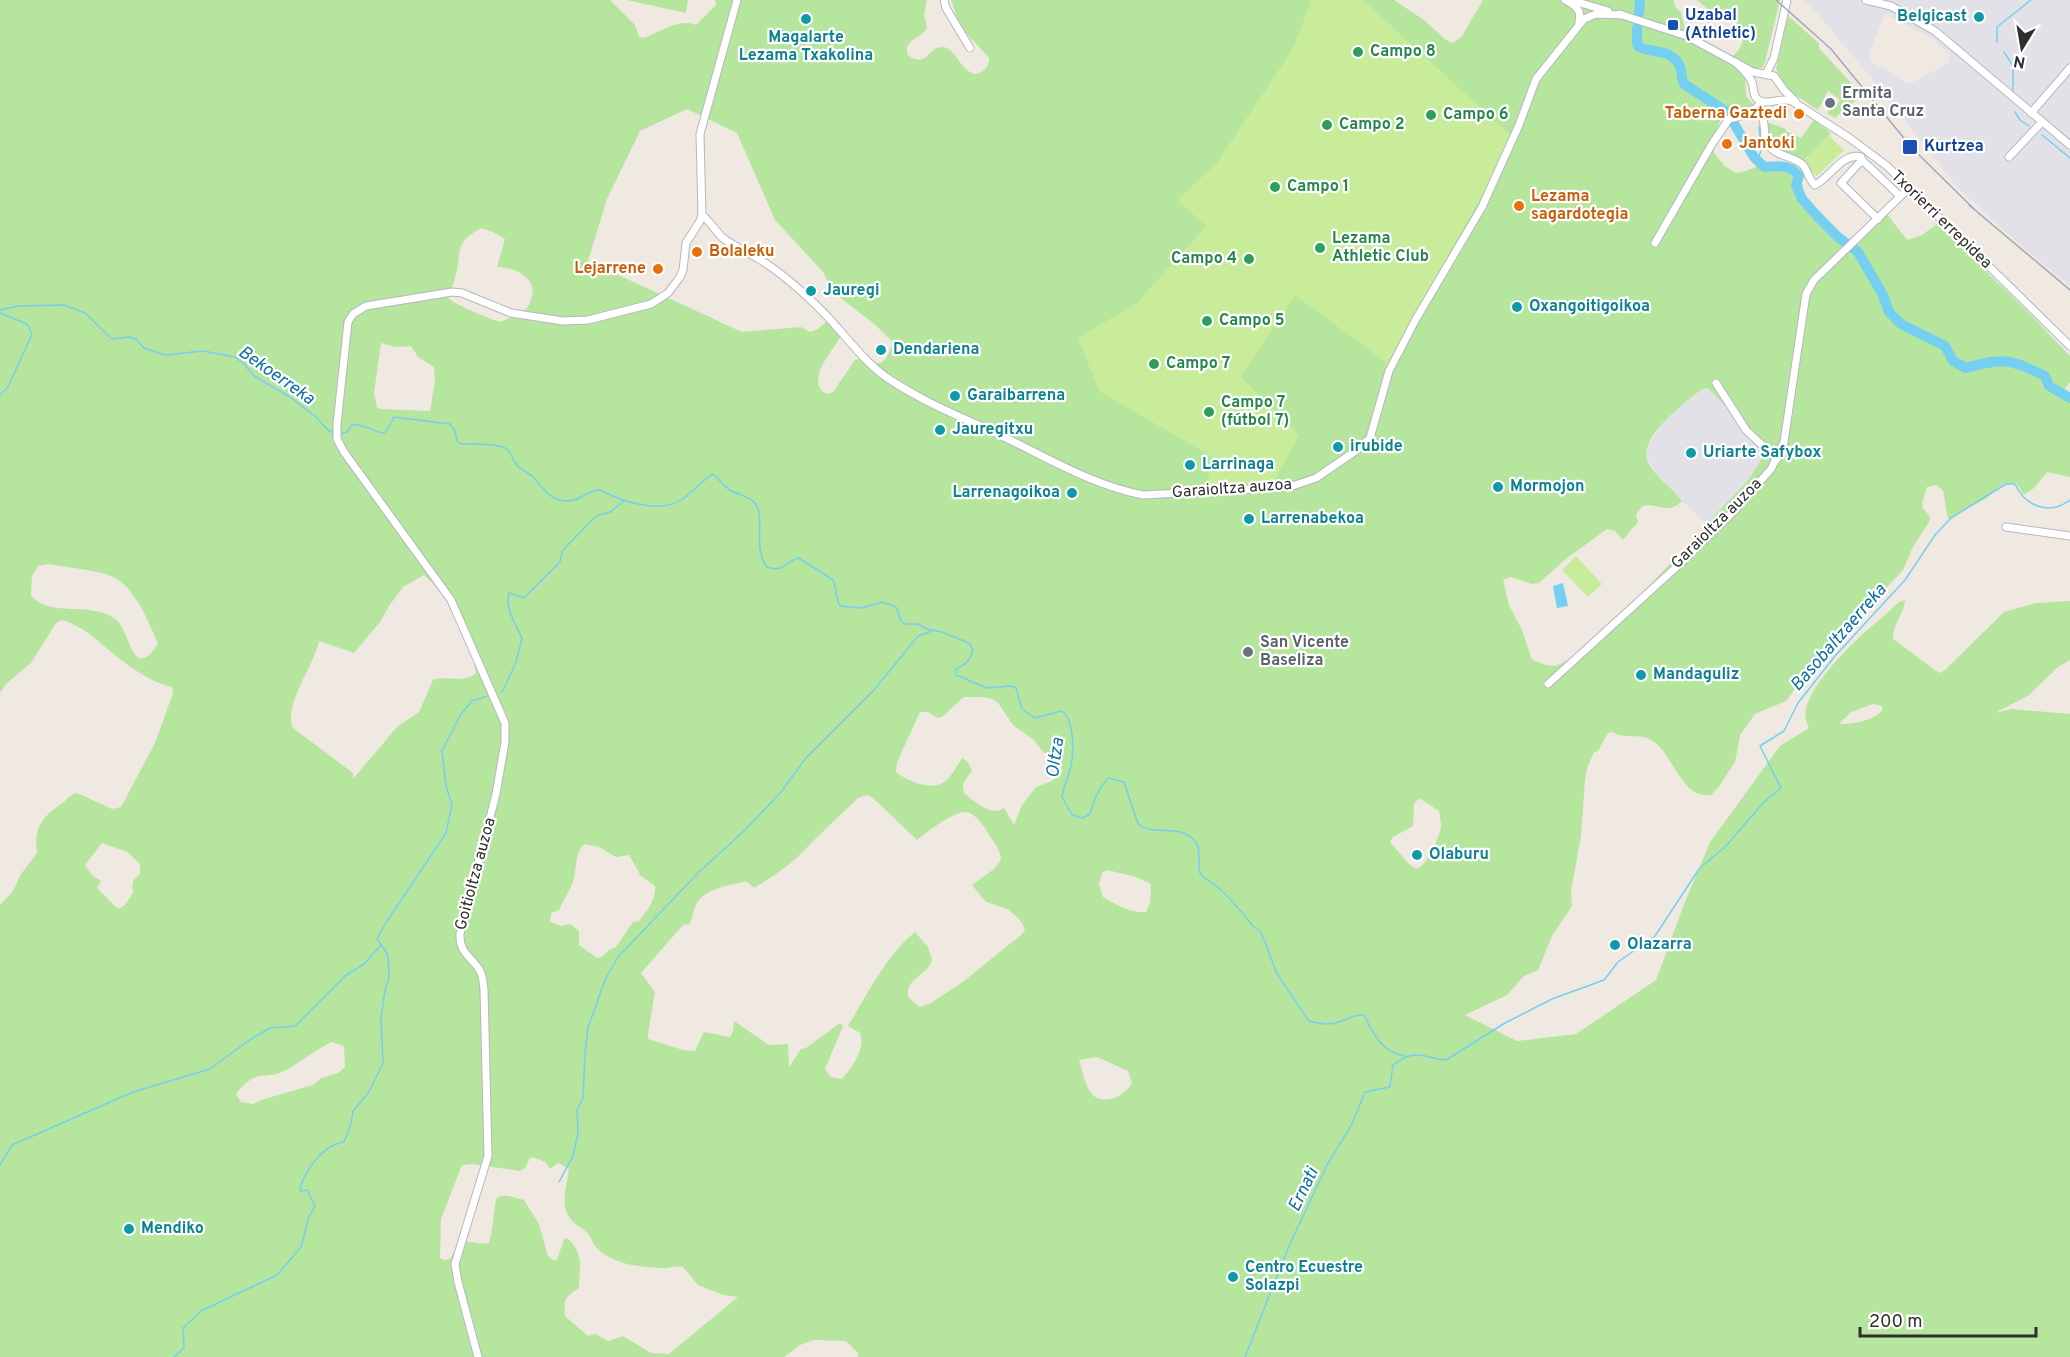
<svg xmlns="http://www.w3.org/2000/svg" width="2070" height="1357" font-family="Overpass,sans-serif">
  <rect width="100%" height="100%" fill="#efe9e1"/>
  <g fill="#e3e1e8" fill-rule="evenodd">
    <path d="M1803 0H2070V286L2019 244 1957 187 1875 82 1816 12ZM1885 14 1930 37 1949 54 1950 59 1947 64 1909 84 1872 62 1869 53Z"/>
    <path d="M1704 388 1710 390 1736 417 1762 449 1763 453 1758 465 1749 479 1707 524 1682 501 1676 493 1657 474 1646 456 1649 444 1662 424 1670 415Z"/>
  </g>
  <g fill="#b6e59e" fill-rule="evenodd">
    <path d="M0 0H610L635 25 639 37 644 38C661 32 678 18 696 25L716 5 715 0H927L924 14 927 28C921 39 902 40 908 55 927 69 928 47 942 47 956 47 959 70 975 74 982 73 990 67 989 58L960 26 951 0H1394L1424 20 1446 40 1453 43 1462 36 1483 0H1674L1675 6 1681 13 1685 29 1732 56C1741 52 1745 38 1744 29L1734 21H1722L1697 0H1780L1765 62 1763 67 1745 73 1746 96 1754 105C1745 114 1735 116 1725 109L1714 136V153L1725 166 1736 173C1749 172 1759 163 1772 163 1784 163 1797 171 1802 182 1805 191 1802 200 1809 208 1820 222 1837 235 1851 245L1887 214 1907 240 1922 235 1937 224 2029 313 2070 356V382L2064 390 2070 392V477L2047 472 2034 488 2024 495 2016 483 2003 484 1985 499 1948 519 1943 490 1936 485 1927 487 1922 503 1923 508 1930 517 1929 522 1913 547 1903 570 1867 609 1829 640 1817 661 1804 676 1786 701 1755 714 1740 735 1735 762 1718 788 1711 795C1684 799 1674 761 1659 746 1642 729 1629 742 1612 732L1608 733 1598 751 1594 752 1587 768 1585 781 1581 836 1571 891 1572 906 1552 936 1538 970 1524 976 1507 995 1465 1015 1517 1041 1576 1034 1656 980 1683 907 1710 842 1780 746 1809 728C1805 720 1804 713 1807 705 1818 673 1861 635 1886 614 1893 609 1896 602 1905 600 1904 614 1892 625 1893 639L1939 673 1944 671 2004 612 2036 603 2070 601V660L2058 667 2029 695 1995 713 2012 709 2070 714V1357H858V1353L846 1341 814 1340 800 1345 784 1357H0V905L13 891 21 874 37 853C33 825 44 816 65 801 69 797 71 794 77 793L112 809 121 807 155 743 173 693 172 687C153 683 134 670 119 658 101 645 84 625 61 620L56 623 31 663 6 684 0 693ZM687 109 737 133 775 220 823 272 834 293 873 323 891 340 892 346 886 358 881 363H874L859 359 855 360 833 392 827 394 823 392C807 375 835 350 841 335L828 320 818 329 810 332 801 327 742 332 588 261 607 199 640 131ZM481 228 493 232 505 239 497 267C513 267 537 277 532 296 531 301 529 306 526 309 519 315 508 319 500 322 490 319 452 304 448 297 450 290 454 284 455 278 463 252 452 244 481 228ZM381 343 396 347 411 346 418 357 434 367 435 381 430 411 380 409 377 407 374 393ZM1708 388 1736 417 1762 449 1761 460 1749 479 1636 600 1583 652 1556 666 1546 665 1532 660 1522 630 1509 605 1503 580 1510 577 1532 584 1539 583 1567 558 1607 529 1615 531 1623 540 1638 522 1636 515 1642 506C1659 502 1666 516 1682 501 1672 487 1655 477 1648 462 1637 437 1686 402 1702 389ZM50 564C68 568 100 570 115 578 135 588 150 624 158 644 131 684 132 630 114 618 87 601 52 618 31 596L32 576 38 566ZM424 575 445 595 471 647 476 673C465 684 446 675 433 680L419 712 397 727 353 779V773L293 728C283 705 314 666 319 641L354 653 380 622 389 606 403 587ZM964 697H982L992 699 998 703 1013 725 1034 740 1043 752 1051 756 1063 770 1052 781 1036 787 1022 805 1014 825 1004 808C991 817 974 801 964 793L963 784 972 770 967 761 962 758C950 778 943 792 917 783 910 781 902 777 896 772L897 762 920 712H928L938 718 943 716ZM1873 704 1882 706 1883 709C1875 721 1853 724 1839 724L1851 712ZM867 795 873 798 917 840C925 833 954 811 966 812 975 813 985 827 989 835 994 842 1001 851 1001 860L994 869 972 885 986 902 1008 909 1020 920 1025 929 1022 934 964 981 931 1003 920 1007 909 998C902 979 930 975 932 959L928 947 915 932C887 954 867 995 848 1026L860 1033C866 1048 852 1068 842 1079L831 1077 825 1069 843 1026 840 1023 806 1048 801 1049 789 1067 788 1044 769 1045 734 1021 733 1031 730 1037 704 1032 695 1051 683 1050 648 1039V1034L655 992 641 973 683 925 690 924C693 916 694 906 699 900 709 888 731 885 746 881L754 888C774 876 796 861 810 844L858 798ZM1421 799 1439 811C1440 816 1441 822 1441 827 1439 838 1427 867 1416 869L1409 864 1390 842 1393 837 1413 826 1414 804 1417 800ZM102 843 127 852 140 864V874C132 880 132 883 133 893L125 905 118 909 97 888 101 881 92 875 85 865ZM584 844 599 847 616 857 629 855 641 876 655 886C656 901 647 910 639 921L633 922 616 947 610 949 602 957 597 958 579 945V931L570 924 561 926 550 922 551 913 559 910C563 900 569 892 573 882 577 870 574 855 584 844ZM1107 870 1136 877 1151 884 1150 903 1146 912C1133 914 1114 904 1103 897L1099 884 1102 873ZM332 1042 344 1046 345 1067 338 1073 321 1078 313 1085 261 1100 253 1104 241 1102 236 1094C258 1066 263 1082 286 1070 302 1061 315 1050 332 1042ZM1097 1057 1128 1071 1132 1083C1126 1096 1102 1107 1091 1093 1085 1085 1082 1069 1079 1060ZM533 1157 545 1162 550 1169 558 1163 569 1169C567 1188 558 1206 573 1222 578 1226 584 1229 588 1234 591 1237 592 1242 595 1246 611 1264 638 1267 660 1268 668 1269 675 1265 683 1267L698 1285 723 1295 738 1297 669 1354 651 1353 623 1336 608 1341 595 1334 588 1336 565 1316C564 1298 564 1298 579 1288 579 1267 585 1254 567 1238L564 1239 557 1260H553L548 1256 539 1224 524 1200C515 1198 503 1192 496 1199L491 1235 489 1243C479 1246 466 1238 458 1245 455 1248 453 1255 450 1259L444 1260 440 1258 441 1219 462 1165 472 1164 520 1171 525 1168 530 1158Z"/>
    <path d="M627 0H688L686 13Z"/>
    <path d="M1788 16 1819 43V48L1862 95 1850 105 1855 111 1845 117 1839 114 1835 118 1827 113 1832 105 1835 107 1840 100 1828 91 1818 110 1786 89 1776 69Z"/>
    <path d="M1814 120 1831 133 1802 162C1782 153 1763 148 1767 122L1786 129V131L1801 138Z"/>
  </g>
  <g fill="#c9ec9a">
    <path d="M1310 0H1363L1511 136 1489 183 1388 364 1295 295 1241 377 1299 435 1272 486 1204 490 1214 458 1099 391 1078 338 1137 303 1206 226 1177 200 1216 164 1292 50 1310 4Z"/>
    <path d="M1828 135 1844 150 1817 176 1802 162Z"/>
    <path d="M1576 556 1602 584 1588 597 1562 570Z"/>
  </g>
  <path fill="#75cff0" d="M1563 583 1568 606 1557 608 1553 586Z"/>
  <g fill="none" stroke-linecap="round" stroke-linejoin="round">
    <g stroke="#75cff0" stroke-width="1.5">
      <path d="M1997 42V27L2031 0"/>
      <path d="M2004 52 2013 66V91"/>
      <path d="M2015 112 2020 120 2029 126"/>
      <path d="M2042 135 2070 158"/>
      <path d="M1758 160 1761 150 1759 126"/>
      <path d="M0 310 19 306 64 305 85 313 112 339 130 337 136 339 144 348 165 355 203 351 235 357 244 364 254 376 290 397 315 416 329 431 334 433"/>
      <path d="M0 313 27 324 32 334 8 387 0 395"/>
      <path d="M341 434 347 432 352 425C363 423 372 432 384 433L388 429 394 417 450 424 455 431 457 441 461 444C472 444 499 443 507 449 512 453 512 460 517 465 521 470 527 472 532 476 543 487 548 499 565 501 580 502 587 490 600 490 623 502 662 515 684 498 694 491 702 480 713 474 719 479 724 486 730 490 738 495 749 496 755 503 766 517 752 548 767 567 785 573 785 561 799 558L833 580C837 589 835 597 840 606L862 608 882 602 896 607 901 621 905 624H918L927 629 942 632 969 643 973 649C971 660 966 664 956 669V675L987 688 1011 686 1016 688 1022 709 1035 718 1062 711C1075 721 1074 755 1070 770 1068 779 1063 788 1062 797L1072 815 1083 818 1090 814C1094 800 1098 789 1108 778L1124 782 1138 824C1153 836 1174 824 1192 838 1204 848 1196 865 1200 873 1205 880 1216 884 1222 891 1233 901 1244 915 1253 926L1260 931 1265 942 1277 974 1309 1021C1319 1024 1330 1025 1339 1022 1348 1019 1354 1014 1364 1015 1373 1034 1383 1053 1405 1056"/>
      <path d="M502 692 515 665 522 639C517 626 504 607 509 593L524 598 560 562 562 551 596 516 610 512 625 500"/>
      <path d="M0 1165 12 1145 133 1092 210 1069 248 1041 270 1028 295 1026 345 976 364 964 381 945"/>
      <path d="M559 1182 573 1156 578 1133 577 1110 583 1098 585 1053 588 1028 605 980 618 957 698 873 745 830 781 792 806 758 874 690 918 636 932 631"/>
      <path d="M174 1357 184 1348 183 1328 201 1311 277 1275 301 1247 309 1217 315 1206 307 1190 300 1191C302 1175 316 1156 330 1147 333 1145 339 1143 344 1142L351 1123 353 1111 369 1092 383 1063 381 1018 385 990 389 978 388 955 377 939 385 924 446 833 452 805 446 786 442 751 461 714 472 701 487 696"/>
      <path d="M1245 1357 1289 1246 1328 1163 1351 1126 1365 1092 1390 1087 1393 1065C1416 1048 1420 1057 1446 1060L1505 1023 1552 999 1604 980 1618 962 1655 936 1699 869 1726 846 1764 802 1781 788 1760 746 1784 731 1798 703 1835 656 1905 580 1935 535 1951 518 2006 484H2015C2025 506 2049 516 2070 500"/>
    </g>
    <g stroke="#75cff0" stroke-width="10">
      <path d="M1639 13 1640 0"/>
      <path d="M1637 28V44L1639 47C1655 54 1673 48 1681 69 1682 75 1681 79 1684 84L1727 112 1754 157 1764 167C1778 166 1790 164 1799 176L1796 185 1802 199 1818 217 1838 237 1858 252 1883 295 1889 312 1901 324 1945 346 1953 361 1966 368C2005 357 2009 359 2045 376L2049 386 2070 398"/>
    </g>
    <g stroke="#b4b7c1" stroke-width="9">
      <g id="minor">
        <path d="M944 0 946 8 970 48"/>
        <path d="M1565 0C1576 6 1582 10 1579 22"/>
        <path d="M1570 0 1608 11"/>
        <path d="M1866 0 1891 6 1935 31 2070 145"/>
        <path d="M1619 14 1687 36 1753 72 1774 76 1784 90 1795 101"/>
        <path d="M1735 62C1741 67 1747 73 1751 80 1755 87 1751 96 1760 101 1768 105 1780 97 1792 101L1851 139 1887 166 2070 346"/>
        <path d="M1766 74 1774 58 1787 0"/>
        <path d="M1756 109C1771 124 1759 136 1770 147 1778 157 1794 156 1803 165 1808 171 1809 180 1815 185 1830 178 1842 152 1861 157L1862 160 1900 196"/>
        <path d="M2031 113 2070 68"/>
        <path d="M2009 157 2042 122"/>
        <path d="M1862 160 1841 183 1878 219"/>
        <path d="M702 215C711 222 715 231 723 238 734 247 748 252 759 259 782 273 803 292 822 311 844 333 861 359 886 377 921 401 961 417 1000 435 1046 457 1092 485 1143 495L1289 487 1316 478 1357 450 1370 438 1389 371 1416 319 1482 207 1519 125 1536 79 1584 19 1596 14 1622 15"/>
        <path d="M1655 243 1712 144 1729 119 1749 114 1758 106"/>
        <path d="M1716 383 1746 430 1777 459"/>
        <path d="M2006 527 2070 536"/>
        <path d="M1548 684 1683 561 1734 511 1771 469 1784 442 1806 294 1814 280 1909 188"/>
        <path d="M478 1357 458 1282 455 1264 488 1156 484 989C483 982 483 975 479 969 470 956 459 952 460 934L496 794 505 742V723L451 600 344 452 337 439V424L348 322 353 314 366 306 452 292 462 293 511 313 563 321 588 320 651 304 668 293 680 277 683 270 686 243 700 221 702 215 700 134 737 0"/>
      </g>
    </g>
    <use href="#minor" stroke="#fff" stroke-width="7"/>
    <g stroke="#a3a6b8" stroke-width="1.5">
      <path d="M1776 0 1831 49 1912 148 1974 209"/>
      <path d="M1969 205 2070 290"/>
    </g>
  </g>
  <g fill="#0f9aa8" stroke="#fff" stroke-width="2">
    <circle cx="1979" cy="17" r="6"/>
    <circle cx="806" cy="19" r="6"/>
    <circle cx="811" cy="291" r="6"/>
    <circle cx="1517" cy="307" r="6"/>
    <circle cx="881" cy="350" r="6"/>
    <circle cx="955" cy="396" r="6"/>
    <circle cx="940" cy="430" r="6"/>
    <circle cx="1338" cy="447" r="6"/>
    <circle cx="1691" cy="453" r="6"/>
    <circle cx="1190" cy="465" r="6"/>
    <circle cx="1498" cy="487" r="6"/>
    <circle cx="1072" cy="493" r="6"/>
    <circle cx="1249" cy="519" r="6"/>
    <circle cx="1641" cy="675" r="6"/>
    <circle cx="1417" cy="855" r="6"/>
    <circle cx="1615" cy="945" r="6"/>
    <circle cx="129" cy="1229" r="6"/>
    <circle cx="1233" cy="1277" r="6"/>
  </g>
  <g fill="#1a4fb4" stroke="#fff" stroke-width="2">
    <rect x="1667" y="19" width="12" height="12" rx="3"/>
    <rect x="1902" y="139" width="16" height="16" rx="3"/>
  </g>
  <g fill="#2e9e5b" stroke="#fff" stroke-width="2">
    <circle cx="1358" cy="52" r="6"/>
    <circle cx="1431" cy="115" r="6"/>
    <circle cx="1327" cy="125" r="6"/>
    <circle cx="1275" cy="187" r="6"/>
    <circle cx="1320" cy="248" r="6"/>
    <circle cx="1249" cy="259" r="6"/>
    <circle cx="1207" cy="321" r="6"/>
    <circle cx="1154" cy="364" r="6"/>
    <circle cx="1209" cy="412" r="6"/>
  </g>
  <g fill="#6b7280" stroke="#fff" stroke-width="2">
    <circle cx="1830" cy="103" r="6"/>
    <circle cx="1248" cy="652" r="6"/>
  </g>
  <g fill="#e8710a" stroke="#fff" stroke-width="2">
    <circle cx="1799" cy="114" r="6"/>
    <circle cx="1727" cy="144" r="6"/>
    <circle cx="1519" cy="206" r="6"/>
    <circle cx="697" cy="252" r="6"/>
    <circle cx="658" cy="269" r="6"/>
  </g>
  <g text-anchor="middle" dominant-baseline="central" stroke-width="4.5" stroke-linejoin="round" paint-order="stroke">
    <g font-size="16" font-weight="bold" fill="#164399" stroke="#fff" text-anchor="start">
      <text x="1685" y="16">Uzabal<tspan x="1685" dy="18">(Athletic)</tspan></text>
      <text x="1924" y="147">Kurtzea</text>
    </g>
    <g font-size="16" font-weight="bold" fill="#0d838f" stroke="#fff" text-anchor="start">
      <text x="1967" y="17" text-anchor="end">Belgicast</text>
      <text x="806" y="38" text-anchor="middle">Magalarte<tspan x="806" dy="18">Lezama Txakolina</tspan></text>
      <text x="823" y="291">Jauregi</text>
      <text x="1529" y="307">Oxangoitigoikoa</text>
      <text x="893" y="350">Dendariena</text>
      <text x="967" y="396">Garaibarrena</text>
      <text x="952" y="430">Jauregitxu</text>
      <text x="1350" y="447">irubide</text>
      <text x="1703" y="453">Uriarte Safybox</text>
      <text x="1202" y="465">Larrinaga</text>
      <text x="1510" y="487">Mormojon</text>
      <text x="1060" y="493" text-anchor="end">Larrenagoikoa</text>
      <text x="1261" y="519">Larrenabekoa</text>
      <text x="1653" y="675">Mandaguliz</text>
      <text x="1429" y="855">Olaburu</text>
      <text x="1627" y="945">Olazarra</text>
      <text x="141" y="1229">Mendiko</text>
      <text x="1245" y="1268">Centro Ecuestre<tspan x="1245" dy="18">Solazpi</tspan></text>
    </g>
    <g font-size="16" font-weight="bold" fill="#27864d" stroke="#fff" text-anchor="start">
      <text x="1370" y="52">Campo 8</text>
      <text x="1443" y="115">Campo 6</text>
      <text x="1339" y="125">Campo 2</text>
      <text x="1287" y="187">Campo 1</text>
      <text x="1332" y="239">Lezama<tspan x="1332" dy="18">Athletic Club</tspan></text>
      <text x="1237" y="259" text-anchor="end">Campo 4</text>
      <text x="1219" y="321">Campo 5</text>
      <text x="1166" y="364">Campo 7</text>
      <text x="1221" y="403">Campo 7<tspan x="1221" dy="18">(fútbol 7)</tspan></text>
    </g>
    <g font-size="16" font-weight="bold" fill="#5b616d" stroke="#fff" text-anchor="start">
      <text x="1842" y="94">Ermita<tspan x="1842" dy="18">Santa Cruz</tspan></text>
      <text x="1260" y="643">San Vicente<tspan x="1260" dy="18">Baseliza</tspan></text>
    </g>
    <g font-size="16" font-weight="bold" fill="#c56008" stroke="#fff" text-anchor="start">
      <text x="1787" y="114" text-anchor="end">Taberna Gaztedi</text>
      <text x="1739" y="144">Jantoki</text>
      <text x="1531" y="197">Lezama<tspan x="1531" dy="18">sagardotegia</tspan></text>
      <text x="709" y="252">Bolaleku</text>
      <text x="646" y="269" text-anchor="end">Lejarrene</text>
    </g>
    <g font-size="16" fill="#2e2e2e" stroke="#fff">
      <text transform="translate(1941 220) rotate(44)">Txorierri errepidea</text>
      <text transform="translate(1232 489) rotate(-4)">Garaioltza auzoa</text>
      <text transform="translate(1717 524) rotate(-45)">Garaioltza auzoa</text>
      <text transform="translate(476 874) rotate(-75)">Goitioltza auzoa</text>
    </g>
    <g font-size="18" font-style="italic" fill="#0d6fa3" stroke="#fff">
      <text transform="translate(276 376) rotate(35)">Bekoerreka</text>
      <text transform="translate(1839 638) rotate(-49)">Basobaltzaerreka</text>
      <text transform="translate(1056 758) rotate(-82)">Oltza</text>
      <text transform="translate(1304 1190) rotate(-64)">Ernati</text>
    </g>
  </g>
  <g transform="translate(2022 48) rotate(191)" stroke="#ffffff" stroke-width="4.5" paint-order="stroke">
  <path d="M0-4.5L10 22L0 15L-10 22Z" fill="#2e2e2e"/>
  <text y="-9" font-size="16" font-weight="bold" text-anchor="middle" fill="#2e2e2e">N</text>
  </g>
  <path d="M1860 1327v9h176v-9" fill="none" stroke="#2e2e2e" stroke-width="3"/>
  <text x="1869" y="1327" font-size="18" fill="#2e2e2e" stroke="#ffffff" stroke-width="4.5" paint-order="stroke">200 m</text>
</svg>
